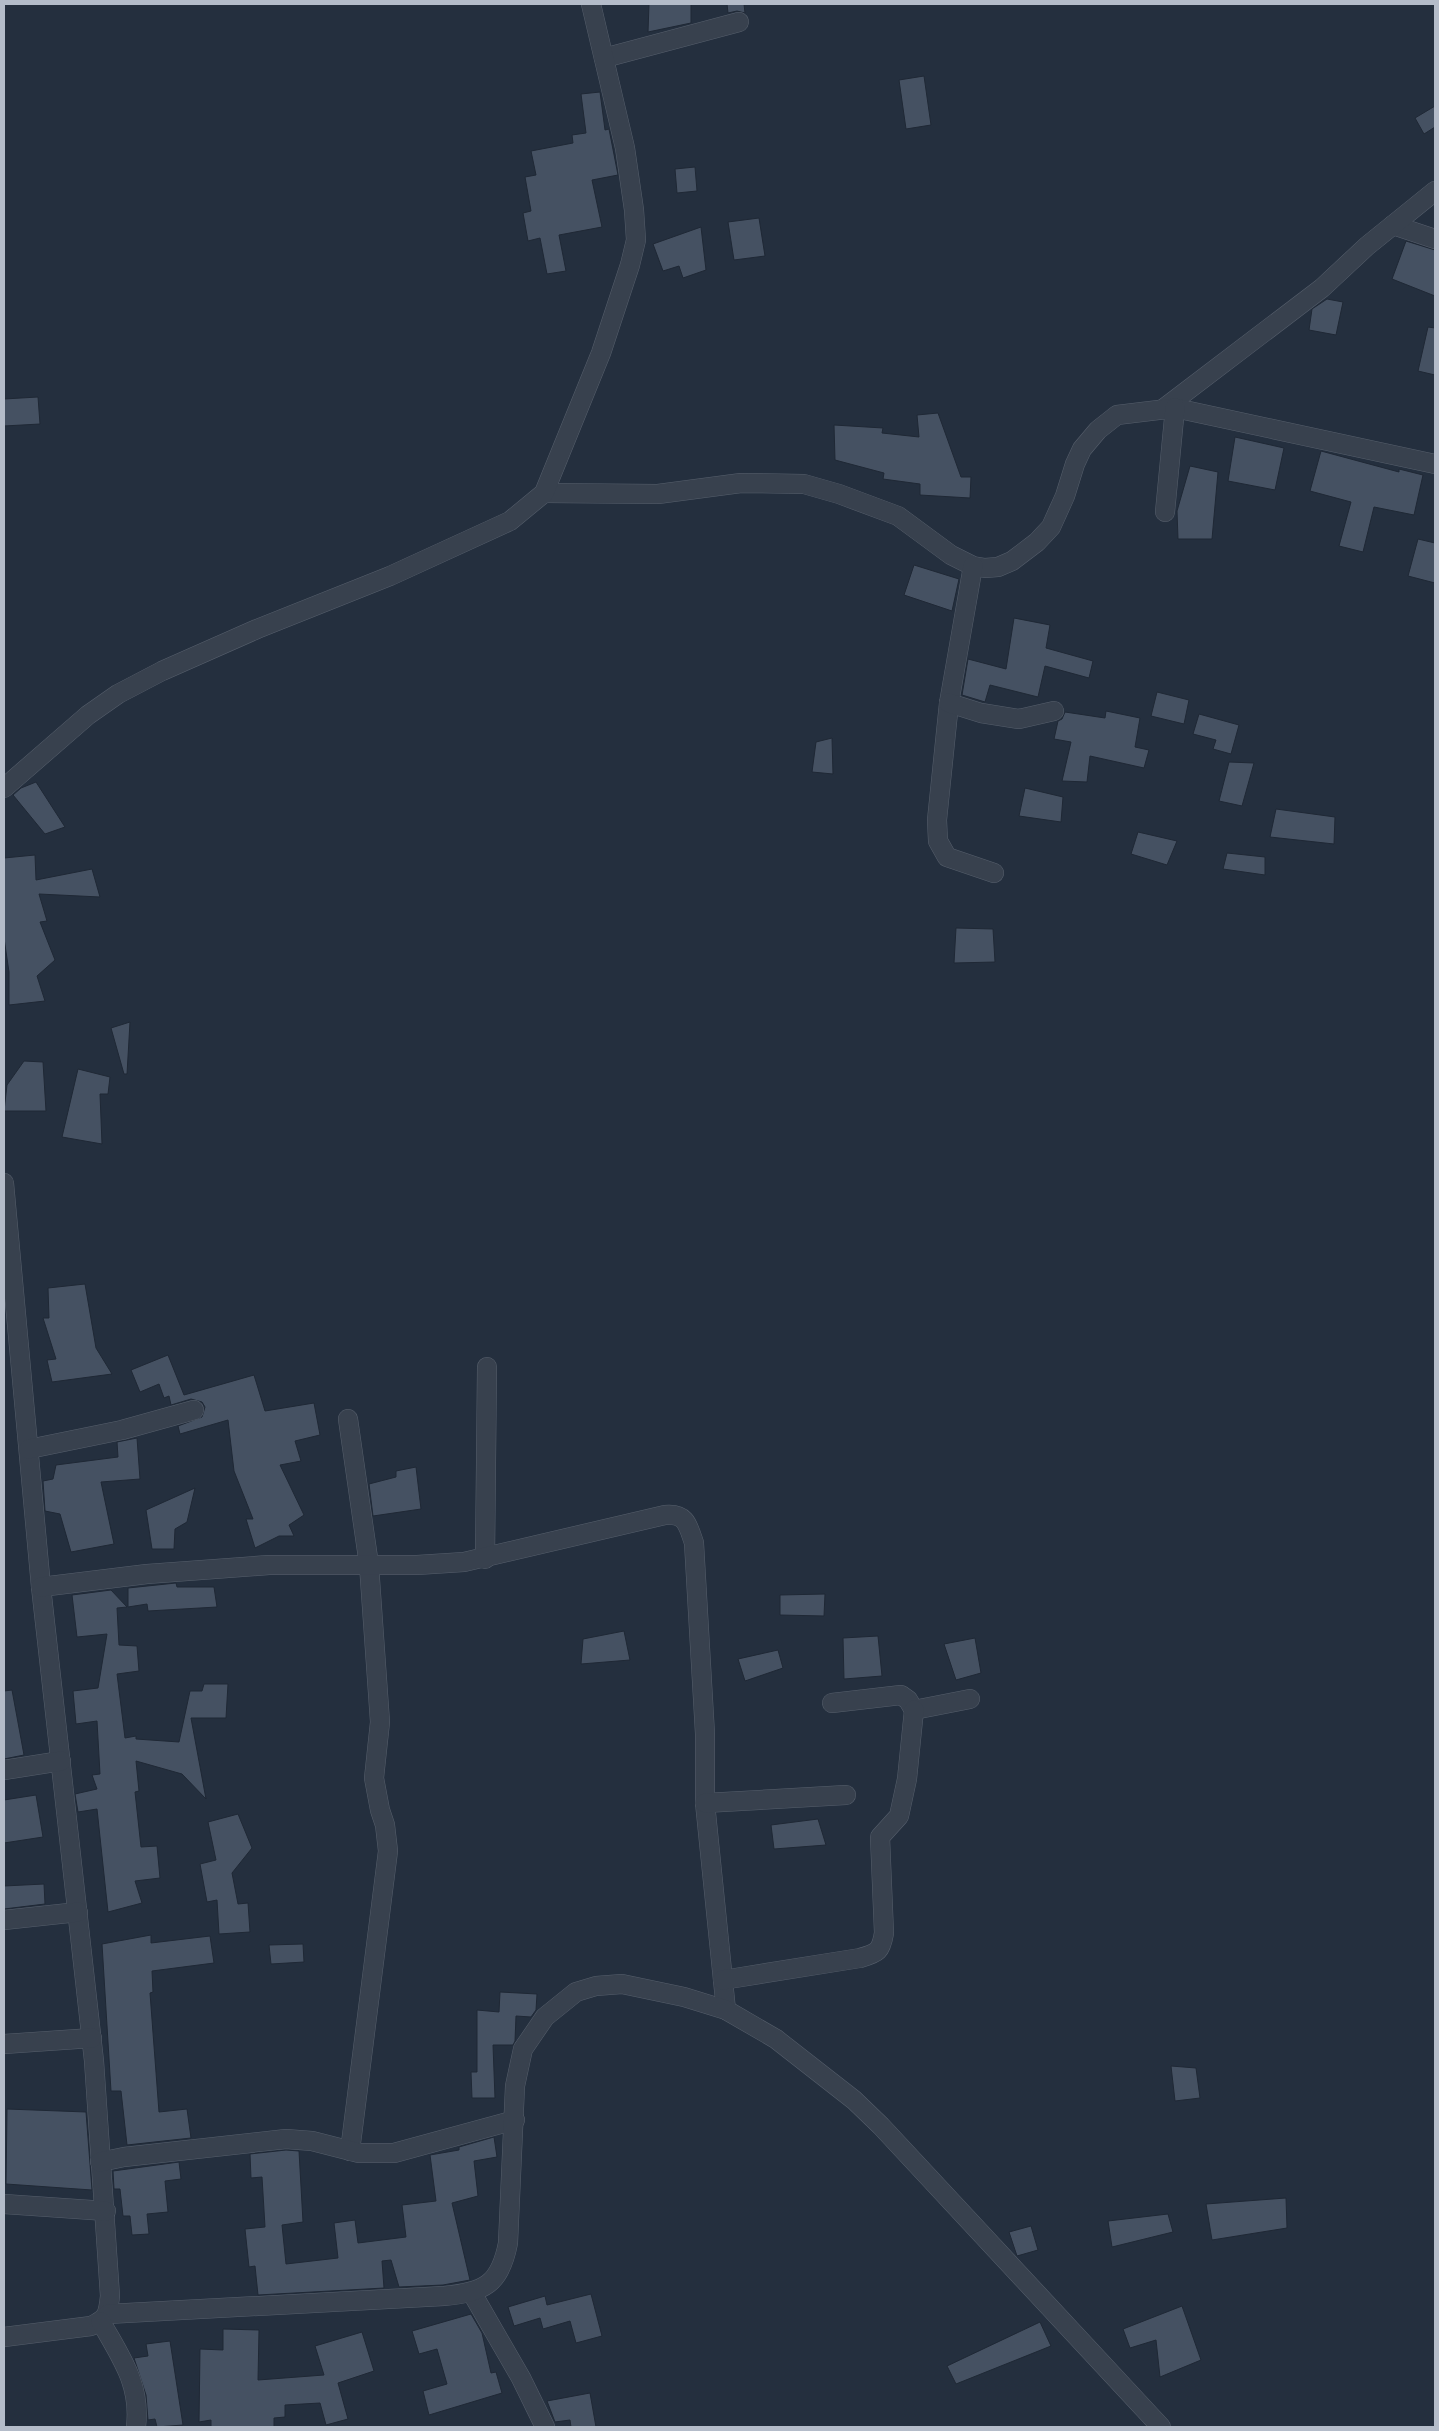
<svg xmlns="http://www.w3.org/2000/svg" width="1439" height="2431" font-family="'PT Sans Narrow',sans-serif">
  <rect width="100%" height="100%" fill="#242f3e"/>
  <g fill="#455162" stroke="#1f2835">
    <path d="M649 4H691V23L648 32Z"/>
    <path d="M727 4H744L745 13 737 11 728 13Z"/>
    <path d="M924 76 931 125 906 129 899 80Z"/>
    <path d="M600 92 605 130 609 129 618 175 592 180 602 227 559 235 566 271 547 274 540 238 528 241 523 213 531 211 525 177 536 175 531 151 573 143 572 135 586 133 581 94Z"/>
    <path d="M1435 106V127L1424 134 1415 118Z"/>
    <path d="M695 167 697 191 677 193 675 169Z"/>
    <path d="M759 218 765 256 734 260 728 222Z"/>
    <path d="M701 227 706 270 683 278 679 266 663 271 653 244Z"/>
    <path d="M1406 241 1435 250V296L1392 279Z"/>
    <path d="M1327 299 1343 302 1336 335 1309 330 1312 309Z"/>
    <path d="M1428 327 1435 328V375L1418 371Z"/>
    <path d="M38 397 40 424 4 426V399Z"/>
    <path d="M938 413 961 477H971L970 498 920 495V484L883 479 884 473 835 460 834 425 883 428 882 433 919 437 917 415Z"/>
    <path d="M1235 437 1284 448 1275 490 1228 481Z"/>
    <path d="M1321 451 1399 472V469L1423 475 1414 515 1374 507 1363 552 1339 546 1351 502 1310 491Z"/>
    <path d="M1190 466 1218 472 1212 539H1178L1177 511Z"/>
    <path d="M1418 539 1435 543V583L1408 576Z"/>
    <path d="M914 565 959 579 952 611 904 595Z"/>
    <path d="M1014 618 1050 625 1046 648 1093 661 1089 678 1045 666 1038 697 990 685 985 702 962 695 968 659 1006 669Z"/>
    <path d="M1157 692 1189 700 1184 724 1151 716Z"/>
    <path d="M1106 711 1140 718 1135 747 1149 750 1144 768 1090 756 1087 782 1062 781 1071 742 1054 739 1058 721 1062 719 1065 712 1105 718Z"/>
    <path d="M1199 714 1239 725 1231 754 1213 749 1216 740 1193 734Z"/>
    <path d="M832 738 833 774 812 772 816 742Z"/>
    <path d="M1229 762 1254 763 1242 806 1219 801Z"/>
    <path d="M36 782 65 827 45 834 13 795 21 788Z"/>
    <path d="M1025 788 1063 797 1061 822 1019 816Z"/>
    <path d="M1276 809 1335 817 1334 844 1270 837Z"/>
    <path d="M1138 832 1177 841 1167 865 1131 854Z"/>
    <path d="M1227 853 1265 857V875L1223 869Z"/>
    <path d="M35 855 36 880 92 869 100 897 39 894 47 921 40 922 55 960 37 976 45 1001 9 1005V972L4 938V858Z"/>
    <path d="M956 928 993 929 995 962 954 963Z"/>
    <path d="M130 1022 127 1074H124L111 1028Z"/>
    <path d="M24 1061 43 1062 46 1111H4L7 1085Z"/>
    <path d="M78 1069 110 1077 108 1094H100L102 1144 62 1137Z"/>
    <path d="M85 1284 96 1348 112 1374 52 1382 47 1360 56 1359 43 1318H49L48 1288Z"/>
    <path d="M168 1355 184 1395 254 1375 265 1411 314 1403 320 1435 295 1441 301 1461 280 1465 304 1515 289 1525 294 1536H279L255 1548 246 1519H253L234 1471 228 1420 180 1434 178 1426 202 1417 205 1407 202 1402 191 1399 171 1405 169 1396 164 1398 159 1384 140 1392 131 1370Z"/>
    <path d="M137 1438 140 1479 101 1482 114 1544 71 1552 60 1514 45 1511 43 1481 53 1479 56 1465 118 1457 117 1442Z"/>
    <path d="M416 1467 421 1509 373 1516 369 1484 396 1477V1471Z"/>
    <path d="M195 1488 187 1522 175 1529 174 1549H152L146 1510Z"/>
    <path d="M176 1583 177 1587H214L217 1607 148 1611 147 1604 128 1607V1588Z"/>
    <path d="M111 1590 127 1607 117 1608 119 1645 137 1646 139 1671 117 1674 125 1738 136 1736V1739L179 1742 190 1691H202L204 1684H228L226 1718H191L206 1799 182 1774 136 1761 139 1791 135 1792 141 1847 157 1846 160 1878 135 1881 142 1903 108 1912 97 1809 78 1812 75 1794 97 1789 92 1775 100 1774 97 1721 76 1724 73 1691 98 1688 107 1634 77 1637 72 1595Z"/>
    <path d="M825 1594 824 1616 780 1615V1595Z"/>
    <path d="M624 1631 630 1660 581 1664 583 1639Z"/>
    <path d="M878 1636 882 1676 844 1679 843 1638Z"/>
    <path d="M975 1638 981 1673 956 1680 944 1644Z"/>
    <path d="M778 1650 783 1668 745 1681 738 1659Z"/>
    <path d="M12 1690 24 1755 4 1759V1691Z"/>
    <path d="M36 1795 43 1837 4 1843V1800Z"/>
    <path d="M238 1814 252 1848 232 1873 238 1904 248 1903 250 1932 219 1934 217 1900 207 1902 200 1864 216 1860 208 1822Z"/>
    <path d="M818 1819 826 1845 774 1849 771 1825Z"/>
    <path d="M44 1884 45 1904 4 1909V1886Z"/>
    <path d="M151 1935V1943L210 1936 214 1963 152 1971 153 1992 150 1993 159 2112 187 2109 191 2138 127 2145 121 2091H111L102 1944Z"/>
    <path d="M303 1944 304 1962 271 1964 269 1945Z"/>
    <path d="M500 1992 537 1994 536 2010 531 2017 516 2016 515 2041 513 2045H493L495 2098H472L471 2072H477V2010L499 2012Z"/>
    <path d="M1171 2066 1196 2068 1200 2098 1175 2101Z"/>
    <path d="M7 2109 86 2112 92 2190 6 2184Z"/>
    <path d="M494 2137 497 2157 474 2161 478 2196 452 2203 470 2280 443 2285 399 2287 391 2260 382 2261 384 2288 258 2295 255 2266 249 2267 245 2229 265 2227 262 2177 251 2178 250 2154 286 2150 299 2151 303 2222 282 2225 286 2264 338 2258 334 2223 355 2220 358 2243 406 2237 402 2205 436 2201 430 2155 459 2150V2147Z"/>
    <path d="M179 2162 181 2179 165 2181 168 2212 147 2214 149 2234 132 2235 130 2216H123L120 2189H114L113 2171Z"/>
    <path d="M1286 2198 1287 2228 1212 2240 1206 2204Z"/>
    <path d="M1168 2214 1173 2232 1112 2247 1108 2221Z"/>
    <path d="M1031 2226 1038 2250 1017 2256 1009 2232Z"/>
    <path d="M591 2294 602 2336 576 2343 570 2321 543 2329 540 2318 514 2326 508 2307 545 2296 547 2305Z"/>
    <path d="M1182 2306 1201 2360 1160 2377 1156 2340 1130 2348 1123 2329Z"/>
    <path d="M471 2314 482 2333 491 2373 496 2372 502 2393 429 2415 423 2391 447 2384 437 2349 419 2354 412 2331Z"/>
    <path d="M1040 2322 1051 2346 956 2384 947 2366Z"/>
    <path d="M223 2329 259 2330 258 2380 324 2375 315 2346 362 2332 374 2371 338 2383 348 2419 326 2425 320 2403 285 2405V2417L274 2418V2427H211V2420L199 2422 200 2349 223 2350Z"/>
    <path d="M170 2341 183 2425 157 2427 155 2419 148 2420 146 2395 134 2358 148 2356 146 2344Z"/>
    <path d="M590 2393 596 2427H571L570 2420 555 2422 547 2401Z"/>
  </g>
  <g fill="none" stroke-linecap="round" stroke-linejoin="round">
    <g stroke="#565f6c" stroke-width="20">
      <g id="minor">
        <path d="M604 58 739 22"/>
        <path d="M1393 225 1435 239"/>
        <path d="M1163 409 1322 288 1367 246 1435 191"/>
        <path d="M544 493 658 494 741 483 804 484 839 494 898 516 951 555 973 566 985 568 998 567 1012 561 1037 542 1051 527 1065 496 1075 464 1082 449 1098 430 1117 415 1175 408 1435 464"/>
        <path d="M1165 512 1175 408"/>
        <path d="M973 566 949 703 937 820 938 841 947 857 994 873"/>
        <path d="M949 703 981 713 1019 719 1054 711"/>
        <path d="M4 788 88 715 118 694 162 671 257 629 390 576 510 521 544 493 601 353 630 265 636 240 634 210 625 148 591 4"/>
        <path d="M4 1183 41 1587 94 2061 110 2296C108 2314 108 2318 91 2326L4 2337"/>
        <path d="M348 1419 369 1565 380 1722 374 1778 380 1810 385 1825 388 1851 350 2151"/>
        <path d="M29 1449 122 1430 194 1410"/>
        <path d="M485 1559 487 1367"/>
        <path d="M41 1587 147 1574 269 1565H417L464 1562 665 1515C686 1513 688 1525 694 1543L705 1734V1803L726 2010"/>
        <path d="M832 1703 901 1695 908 1700 914 1710 970 1699"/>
        <path d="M4 1770 61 1761"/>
        <path d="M705 1803 846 1795"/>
        <path d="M4 1920 78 1912"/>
        <path d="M723 1980 860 1958C878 1953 881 1951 884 1933L880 1837 899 1816 907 1779 914 1710"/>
        <path d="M4 2044 92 2038"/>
        <path d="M100 2162 124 2157 286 2139 312 2141 359 2153H394L515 2120"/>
        <path d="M4 2204 106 2211"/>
        <path d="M472 2293 521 2378 545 2427"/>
        <path d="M108 2314 444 2296C484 2292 500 2285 508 2243L515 2086 523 2049 545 2017 576 1992 596 1986 622 1984 684 1997 726 2010 776 2039 854 2100 881 2126 1161 2427"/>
        <path d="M101 2322C121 2358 141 2384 136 2427"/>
      </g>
    </g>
    <use href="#minor" stroke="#38414e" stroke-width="19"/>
  </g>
  <rect width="1439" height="2431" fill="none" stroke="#b4bcc9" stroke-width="10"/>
</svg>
